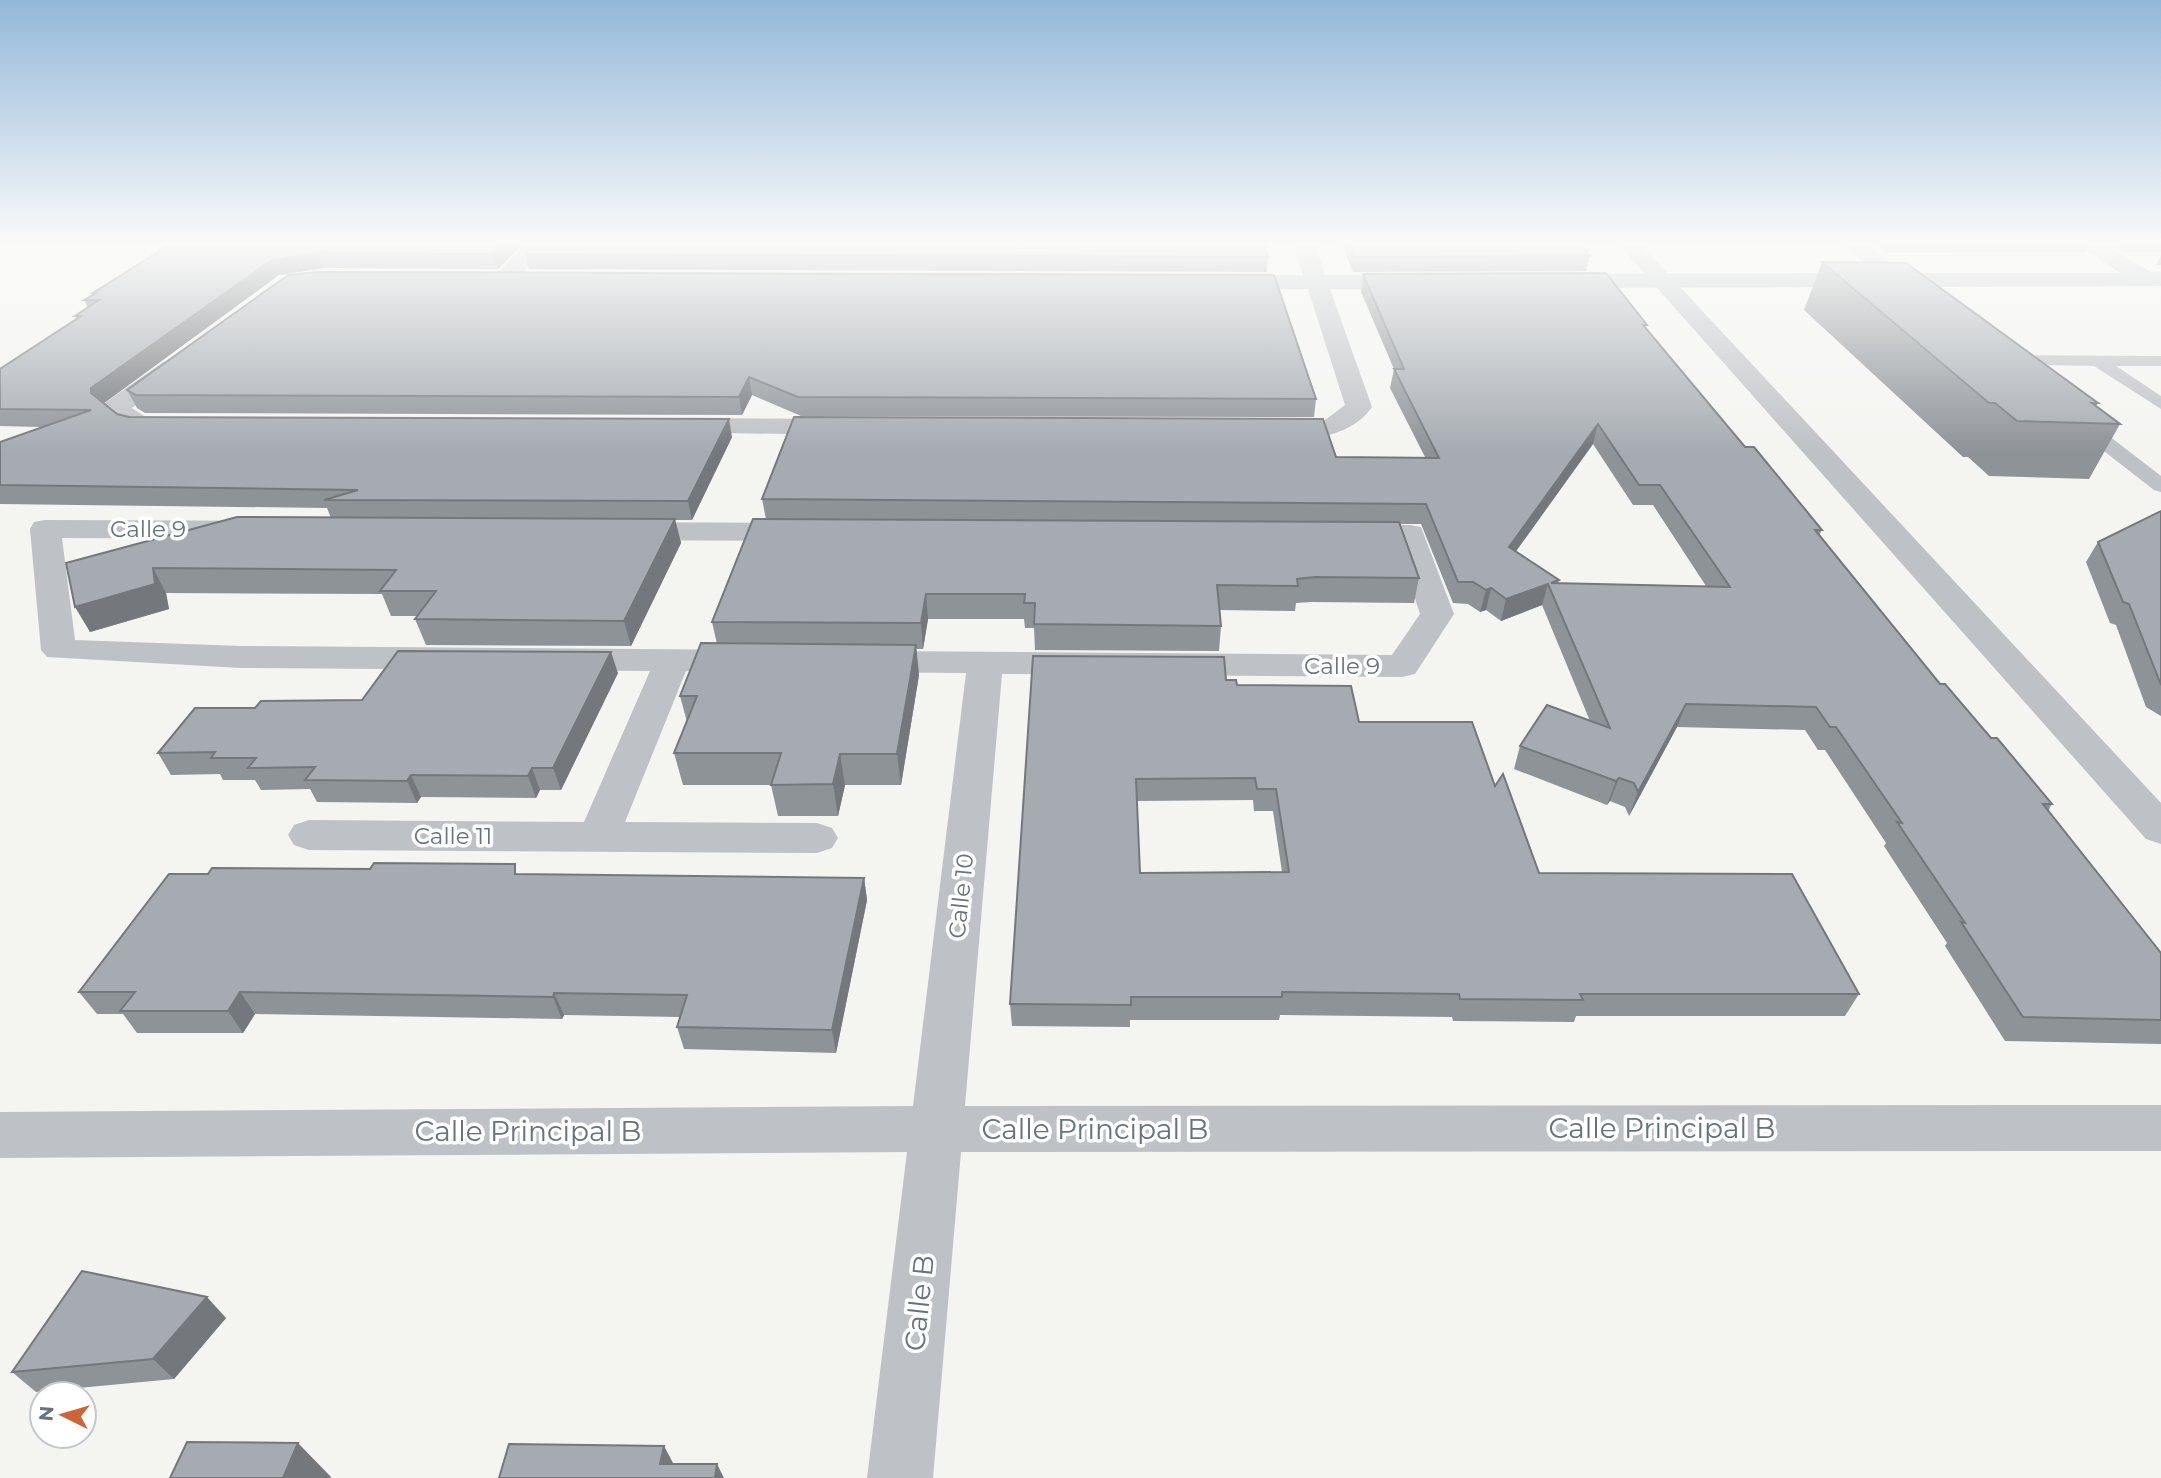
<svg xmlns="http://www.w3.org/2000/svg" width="2161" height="1478" font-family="Montserrat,sans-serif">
  <rect width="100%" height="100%" fill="#f4f4f1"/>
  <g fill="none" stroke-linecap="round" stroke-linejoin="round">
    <g fill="#bec1c5" fill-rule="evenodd">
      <path d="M2005 355 2161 356V366H2116L2161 396V409L2094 366 1999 364 1997 360 1999 356Z"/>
      <path d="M2080 417 2087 419 2161 476V492L2154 490 2073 427 2071 423 2073 419Z"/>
    </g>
    <g fill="#bec1c5" fill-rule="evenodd">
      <path d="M525 245H547L513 284H497L494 279 497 274Z"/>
      <path d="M1294 245H1315L1325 275H1415L1426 282 1415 289H1330L1372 407C1349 440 1300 443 1263 434L1259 428 1263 422 1325 420 1345 405 1308 289H1223L1212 282 1223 275H1303Z"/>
      <path d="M1843 245H1867L1904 273H2120L2079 245H2105L2151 272H2161V286L1559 288 1548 281 1559 274 1876 273Z"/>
      <path d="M172 359 181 362 185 367 181 372 132 408 144 416 187 418 191 424 187 430C158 437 120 435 102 408L106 402 163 362Z"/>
      <path d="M678 418 842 419 852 421 856 427 852 433 842 435 668 432 664 426 668 420Z"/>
      <path d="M45 520 1410 525 1421 527 1454 614 1415 674 1402 677 1002 674 965 1106 2161 1105V1151L961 1152 933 1478H867L907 1152 0 1158V1112L913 1106 966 673 686 671 625 822 817 823 832 828 838 838 832 848 817 853 309 850 294 845 288 835 294 825 309 820 584 822 650 671 241 668 47 657 41 650 30 529 34 522ZM62 538 1397 543 1420 614 1392 655 241 646 75 640Z"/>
    </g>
    <path fill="#bec1c5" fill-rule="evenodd" d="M1619 245H1641L2161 803V844L2146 839Z"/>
  </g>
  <g fill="#8e9398" fill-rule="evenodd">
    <path d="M169 245H522L498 269 323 268 279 275 104 403 117 414 129 417 732 437 692 520H675L681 543 631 646 426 645 415 619 418 616H391L382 594 166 593 169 609 90 632 66 563 331 518 327 508 0 504V442L43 427 0 426V369L77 318 75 316 88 308 84 300 94 294 93 293Z"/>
    <path d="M1342 245H1582L1590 256 1586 271 1353 272Z"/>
    <path d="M1877 245H2089L2085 252 1887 253Z"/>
    <path d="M2110 245H2161V252H2123Z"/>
    <path d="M525 254 1268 257 1267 272 529 269Z"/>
    <path d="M2161 255V265H2156Z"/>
    <path d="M1822 262 2098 403 2096 406 2120 424 2089 479 1989 476 1968 457H1963L1804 310Z"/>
    <path d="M1363 274 1647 325 1646 328 1745 447 1822 530 1819 535 1940 684 2052 804 2048 811 2161 953V1044L2005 1041 1945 946 1947 943 1884 846 1886 843 1825 750H1818L1805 730 1677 727 1629 816 1625 807 1610 801 1607 805 1514 769 1520 746 1590 721 1542 605 1501 621 1486 610 1480 612 1468 604 1453 603 1421 524H1400L1419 578 1414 603 1312 602 1296 603 1295 611 1219 610 1221 626 1219 651 1035 650 1034 628H1025L1024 619H928L923 649H916L919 675 901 785H845L838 816H778L771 785H683L674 753 687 722 680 696 717 644 712 622 766 519 762 499 1336 457H1425L1390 388 1394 369 1361 292ZM1593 444 1633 505H1653L1706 586 1558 583 1559 580 1516 551Z"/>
    <path d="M288 275 1316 399 1314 417 801 416 752 395 742 415 145 413 137 408 127 390Z"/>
    <path d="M2161 511V716L2146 707 2116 625 2110 623 2086 562 2098 542Z"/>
    <path d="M1033 656 1226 680 1237 685 1359 722 1495 786 1539 873 1859 994 1845 1016H1576L1574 1022 1453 1021 1452 1017 1280 1015 1279 1020H1130V1027L1012 1026 1010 1004ZM1253 800 1254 811H1273L1282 872 1140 873 1137 801Z"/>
    <path d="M618 673 561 790H540L536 798 421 797 417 803 317 802 310 789 261 790 255 780H223L220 774 171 775 158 753 255 708 362 700Z"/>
    <path d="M370 869 519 874 864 878 867 900 836 1053 684 1049 677 1027 680 1017 564 1015 562 1019 255 1014 243 1033H137L123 1014H97L79 992 208 874Z"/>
    <path d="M226 1318 174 1379 36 1392 12 1372Z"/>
  </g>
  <g fill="#74787c">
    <path d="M503 245H522L498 269 493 254Z"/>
    <path d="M317 253 323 268 279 275 100 406 91 393V388L272 260Z"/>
    <path d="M749 377 752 395 742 415 739 397Z"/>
    <path d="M729 419 732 437 692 520 688 501Z"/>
    <path d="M1598 424 1593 444 1504 568 1509 547Z"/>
    <path d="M675 519 681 543 631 646 624 621Z"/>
    <path d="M153 568 166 593 169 609 90 632 75 607Z"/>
    <path d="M1548 584 1542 605 1501 621 1506 599Z"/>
    <path d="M1491 588 1486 610 1480 612 1486 590Z"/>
    <path d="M926 594 928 619 923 649 921 623Z"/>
    <path d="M916 645 919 675 901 785 897 754Z"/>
    <path d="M611 652 618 673 561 790 553 768Z"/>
    <path d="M1686 704 1677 727 1629 816 1638 792Z"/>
    <path d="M840 754 845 785 838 816 833 784Z"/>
    <path d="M532 768 540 790 536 798 528 776Z"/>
    <path d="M411 775 421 797 417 803 407 781Z"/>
    <path d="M1619 778 1610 801 1607 805 1616 781Z"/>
    <path d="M864 878 867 900 836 1053 832 1030Z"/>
    <path d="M240 992 255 1014 243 1033 228 1011Z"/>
    <path d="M554 993 564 1015 562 1019 553 997Z"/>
    <path d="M207 1297 226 1318 174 1379 153 1359Z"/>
    <path d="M298 1443 331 1477 330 1478H283Z"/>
    <path d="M664 1446 681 1478 660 1464Z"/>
    <path d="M717 1464 724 1478H715Z"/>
  </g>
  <g fill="#a5abb1" stroke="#74787c" stroke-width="2" fill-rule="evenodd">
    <path d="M169 245H503L493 254 317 253 272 260 91 388V393L117 414 129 417 729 419 688 501 324 500 358 490 0 485V442L91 410 0 409V369L81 316H75L99 300H84L96 293H93Z"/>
    <path d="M532 245H1264L1268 257 525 254Z"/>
    <path d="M1350 245H1582L1590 256 1355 257Z"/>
    <path d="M1822 262 1906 263 2098 403H2092L2120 424 2017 421 1995 403H1989Z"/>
    <path d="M317 272 1274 275 1316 399 798 397 749 377 739 397 136 395 127 390 288 275Z"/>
    <path d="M1606 273 1647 325H1643L1745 447H1754L1822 530H1815L1940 684H1945L1991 738H1997L2052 804H2043L2161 953V1020L2023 1017 1961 922 1965 923 1897 822 1902 823 1836 727H1830L1816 707 1686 704 1638 792 1634 783 1619 778 1616 781 1520 746 1547 705 1610 728 1548 584 1506 599 1491 588 1486 590 1473 582H1458L1426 504 762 499 794 417 1323 419 1336 457 1439 458 1394 369H1404L1363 274ZM1598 424 1639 485H1660L1730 587 1551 583 1559 580 1509 547Z"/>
    <path d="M2161 511V685L2129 604 2123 602 2098 542Z"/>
    <path d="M237 517 675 519 624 621 415 619 436 591H380L396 570 153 568 155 584 75 607 66 563Z"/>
    <path d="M753 519 1399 522 1419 578 1315 577 1297 579 1298 586 1217 585 1221 626 1034 624 1035 603H1024L1025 594H926L921 623 712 622Z"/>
    <path d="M701 643 916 645 897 754H840L833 784 771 785 781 753H674L697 696H680Z"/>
    <path d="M398 651 611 652 553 768H532L528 776 411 775 407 781 305 780 315 767 248 768 256 758H211L215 752 158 753 195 708H255L261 701 362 700Z"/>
    <path d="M1033 656 1224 657 1226 680H1236L1237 685 1351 686 1359 722H1472L1495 786 1503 774 1539 873 1792 874 1859 994H1580L1583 1000 1460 999 1459 994 1282 992V997H1131V1005L1010 1004ZM1255 778 1257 789H1276L1289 872 1140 873 1136 779Z"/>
    <path d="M374 863 515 864V874L864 878 832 1030 677 1027 687 995 554 993 553 997 240 992 228 1011H120L135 992H79L169 874H208L212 868 370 869Z"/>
    <path d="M82 1271 207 1297 153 1359 12 1372Z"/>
    <path d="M187 1442 298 1443 283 1478H170Z"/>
    <path d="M509 1444 664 1446 660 1464H717L715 1478H499Z"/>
  </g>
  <linearGradient id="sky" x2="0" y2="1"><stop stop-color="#93b8d9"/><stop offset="0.54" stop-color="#fafaf9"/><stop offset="1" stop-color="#fafaf9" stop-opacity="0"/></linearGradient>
  <rect width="2161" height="452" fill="url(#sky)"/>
  <g text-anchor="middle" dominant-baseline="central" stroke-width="7" stroke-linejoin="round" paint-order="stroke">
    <g font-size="23" fill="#67727f" stroke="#fff">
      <text x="148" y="529">Calle 9</text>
      <text x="1342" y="666">Calle 9</text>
      <text x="453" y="836">Calle 11</text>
      <text transform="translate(961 896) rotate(-84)">Calle 10</text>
    </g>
    <g font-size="28" fill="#67727f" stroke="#fff">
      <text x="1662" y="1128">Calle Principal B</text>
      <text x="1095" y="1129">Calle Principal B</text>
      <text x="528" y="1131">Calle Principal B</text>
      <text transform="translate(919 1303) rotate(-84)">Calle B</text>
    </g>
  </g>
  <g transform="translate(63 1415) rotate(275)"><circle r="33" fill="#ffffff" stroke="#c2c7cc" stroke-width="2"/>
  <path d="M0-5L12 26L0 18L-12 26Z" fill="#ce6437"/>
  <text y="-10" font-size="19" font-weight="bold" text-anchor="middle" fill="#67727f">N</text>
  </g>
</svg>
